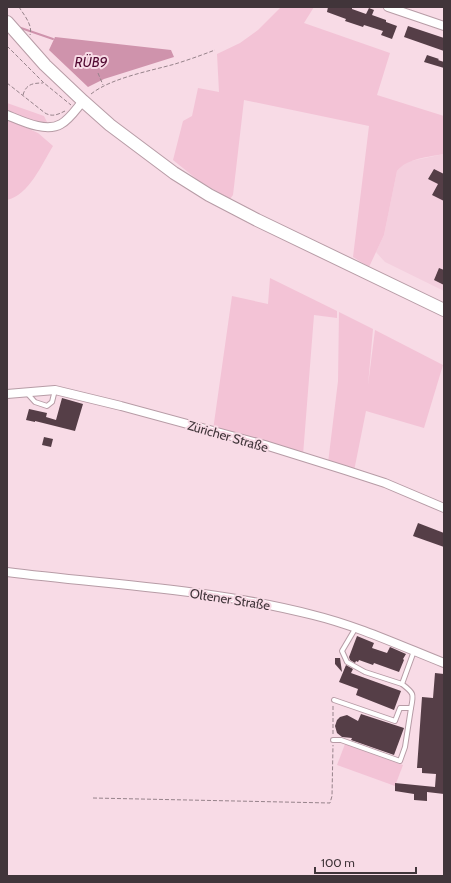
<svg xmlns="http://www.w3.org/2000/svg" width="451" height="883" font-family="Cabin,sans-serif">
  <rect width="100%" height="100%" fill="#f8dbe6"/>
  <path fill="#f4cfde" d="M444 154V291L385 262 376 252 384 235 397 171 401 166 406 162Z"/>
  <g fill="#f3c3d6">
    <path d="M281 7H314L304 23 390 53 377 95 444 116V154C429 157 407 158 397 171L384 235 369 267 353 257 369 126 244 100 233 195 230 199 199 181 173 160 183 121 192 116 198 88 219 92 217 54 240 43 258 30Z"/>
    <path d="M7 103 44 116 47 122 35 121 7 111Z"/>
    <path d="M7 119 38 133 53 146C42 164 29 195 7 200Z"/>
    <path d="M270 278 337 311V318L314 315 303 455 213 430 232 296 268 304Z"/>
    <path d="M339 312 373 329 368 385 375 330 443 365 424 428 366 411 354 471 328 463 338 381Z"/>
    <path d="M345 744 403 765 395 786 337 765Z"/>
  </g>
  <path fill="#cf93ac" d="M55 37 171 50 174 57 104 79 88 87 49 50Z"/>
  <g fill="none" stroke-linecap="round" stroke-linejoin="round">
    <path stroke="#cf93ac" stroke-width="2" d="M18 27 53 39"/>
  </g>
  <g fill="#553e47">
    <path d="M328 7H352V9L366 14 369 8 374 10 372 15 386 20V22L397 26 392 39 381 35 383 31 364 25 363 27 345 21 346 19 327 12Z"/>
    <path d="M408 26 444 38V51L404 37Z"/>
    <path d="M427 55 439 59 438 60 444 62V68L424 62Z"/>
    <path d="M434 169 444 174V201L432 195 438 184 428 179Z"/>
    <path d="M439 268 444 270V285L434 280Z"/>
    <path d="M62 398 83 404 75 431 35 421V422L26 420 29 409 47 413 46 417 56 420Z"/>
    <path d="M44 437 53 439 51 447 42 445Z"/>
    <path d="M418 523 444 533V547L413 536Z"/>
    <path d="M357 636 374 643 372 648 387 653 390 647 406 654 403 659 404 660 399 672 374 663 373 665 359 660 358 662 356 661 355 663 350 660 349 657Z"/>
    <path d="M335 658H340L342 672 335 664Z"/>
    <path d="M346 665 353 669 351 673 401 691 394 710 356 695 358 689 339 682Z"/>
    <path d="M435 673 444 674V794L427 792V801L414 800V794L395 791V783L435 787 436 774 422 773V768H417L422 697 433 698Z"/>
    <path d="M361 714 404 728 394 755 351 740 352 738 342 737 337 733 335 726 337 720 340 717 347 715 358 721Z"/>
  </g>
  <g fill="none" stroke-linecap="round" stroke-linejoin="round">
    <g stroke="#b79ca6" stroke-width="6">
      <g id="lane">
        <path d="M26 392 35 402 47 406 52 402 55 390"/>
        <path d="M355 629 342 651 347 662 365 672 402 684"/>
        <path d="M334 700 395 721 400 708H411C414 694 414 693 402 684L414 651"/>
        <path d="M333 740H341L400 761 405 747 411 708"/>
      </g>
    </g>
    <g stroke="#b79ca6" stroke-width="10">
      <g id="street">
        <path d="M388 7 444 26"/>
        <path d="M7 115C22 121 46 133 61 124 70 119 76 109 83 101"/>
        <path d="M7 394 55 390 121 406 265 445 345 470 385 483 444 508"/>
        <path d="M7 572C109 585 213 589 313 615 358 626 401 646 444 663"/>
      </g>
    </g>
    <g stroke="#b79ca6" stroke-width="14">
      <path id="primary" d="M7 22 45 65 83 101 110 125 174 173 209 195 257 220 444 310"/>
    </g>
    <g stroke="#97838b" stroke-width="1" stroke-dasharray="4 2" stroke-linecap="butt">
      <path d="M19 7C24 15 33 25 30 35"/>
      <path d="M7 46 44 83 71 105"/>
      <path d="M98 73 103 85"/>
      <path d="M7 83 45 113C52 117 57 115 65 111"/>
      <path d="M91 94C111 78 150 71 175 64 188 60 202 55 215 50"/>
      <path d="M23 95C26 84 33 83 43 83"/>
      <path d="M333 734V705"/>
      <path d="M93 798 330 803 332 796 333 745"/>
    </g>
    <use href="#lane" stroke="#fff" stroke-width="4"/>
    <use href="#street" stroke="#fff" stroke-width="8"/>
    <use href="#primary" stroke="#fff" stroke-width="12"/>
  </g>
  <g text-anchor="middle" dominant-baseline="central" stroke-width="4" stroke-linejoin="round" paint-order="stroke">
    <g font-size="13" fill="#41353a" stroke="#f8dbe6">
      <text transform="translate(228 436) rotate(16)">Züricher Straße</text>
      <text transform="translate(230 599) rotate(9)">Oltener Straße</text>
    </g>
    <g font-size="14" font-style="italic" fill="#500830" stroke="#f8dbe6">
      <text x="91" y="62">RÜB9</text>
    </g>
  </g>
  <rect width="451" height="883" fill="none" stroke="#41353a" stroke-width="16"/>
  <path d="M315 867v6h101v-6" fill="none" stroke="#41353a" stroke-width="2"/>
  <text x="321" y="867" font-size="12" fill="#41353a" stroke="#f8dbe6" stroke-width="3" paint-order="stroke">100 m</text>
</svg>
